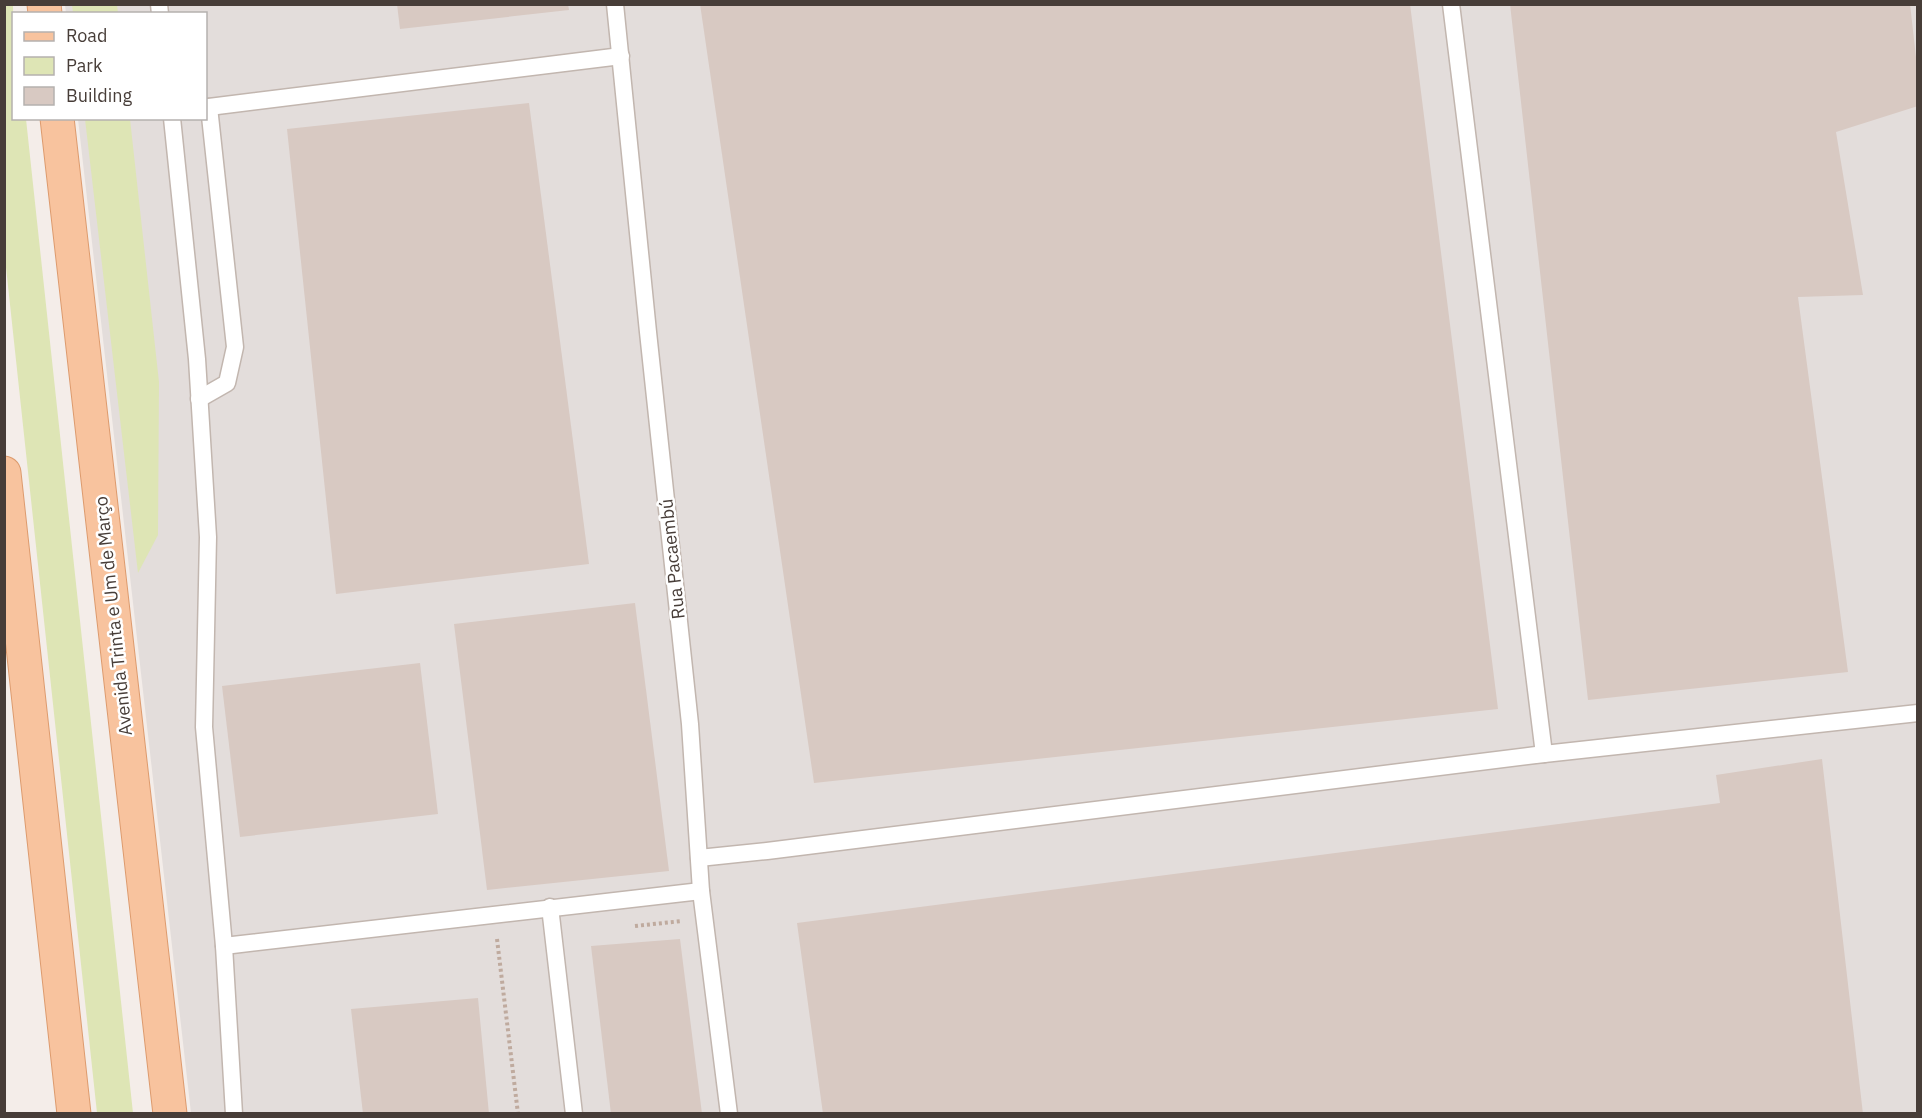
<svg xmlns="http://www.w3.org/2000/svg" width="1922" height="1118" font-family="'IBM Plex Sans',sans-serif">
  <rect width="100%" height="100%" fill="#f4ede9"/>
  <path fill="#e3dddb" d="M65 5H1917V1113H191L78 119 206 118V14L66 13Z"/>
  <g fill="#dee5b5">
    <path d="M4 5H13L14 118 26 119 133 1113H97L5 258Z"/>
    <path d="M72 5H117L118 13H73Z"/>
    <path d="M85 119H130L159 382 158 535 138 573Z"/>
  </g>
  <g fill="#d8c9c2">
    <path d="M397 4H568L569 10 400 29Z"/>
    <path d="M700 4H1410L1498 709 814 783Z"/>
    <path d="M1510 4H1910L1918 75V106L1836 132 1863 295 1798 297 1848 672 1588 700Z"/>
    <path d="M529 103 589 564 336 594 287 129Z"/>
    <path d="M635 603 669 871 487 890 454 624Z"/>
    <path d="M420 663 438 814 240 837 222 686Z"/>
    <path d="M1822 759 1863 1114H823L797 923 1720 803 1716 775Z"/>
    <path d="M680 939 702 1114H611L591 946Z"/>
    <path d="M478 998 489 1114H363L351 1009Z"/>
  </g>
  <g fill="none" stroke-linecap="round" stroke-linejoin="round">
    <g stroke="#c2b6af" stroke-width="19">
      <g id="lane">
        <path d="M159 4 160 14"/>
        <path d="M615 4 648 332 690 724 701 891 729 1114"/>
        <path d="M1451 4 1544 754 1918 713"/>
        <path d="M209 107 621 56"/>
        <path d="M172 118 197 359 208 537 204 727 224 946 234 1114"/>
        <path d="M199 399 227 383 235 347 209 107H206"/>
        <path d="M699 858 767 851 1544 754"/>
        <path d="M550 907 574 1114"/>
        <path d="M224 946 701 891"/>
      </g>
    </g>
    <g stroke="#dd9b6e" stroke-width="35">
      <g id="primary">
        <path d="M44 4 45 14"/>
        <path d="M57 118 170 1114"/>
        <path d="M4 473 74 1114"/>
      </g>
    </g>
    <g stroke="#bfaa9e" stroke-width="4" stroke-dasharray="3 3" stroke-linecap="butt">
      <path d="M635 926 682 921"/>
      <path d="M497 939 518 1114"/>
    </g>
    <use href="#lane" stroke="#fff" stroke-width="16"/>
    <use href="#primary" stroke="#f8c39e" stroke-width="33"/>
  </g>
  <g text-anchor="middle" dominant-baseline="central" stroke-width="5" stroke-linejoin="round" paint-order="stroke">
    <g font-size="18" fill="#473d38" stroke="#fff">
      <text transform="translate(672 559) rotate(-96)">Rua Pacaembú</text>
      <text transform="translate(113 616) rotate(-96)">Avenida Trinta e Um de Março</text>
    </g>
  </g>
  <rect width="1922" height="1118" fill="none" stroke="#473d38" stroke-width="12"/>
  <rect x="12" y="12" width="195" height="108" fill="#ffffff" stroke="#b5b1af" stroke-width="1.5"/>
  <rect x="24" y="32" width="30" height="9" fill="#f8c39e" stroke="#b5b1af" stroke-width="1.5"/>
  <text x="66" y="42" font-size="18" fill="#473d38">Road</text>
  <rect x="24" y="57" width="30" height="18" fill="#dee5b5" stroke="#b5b1af" stroke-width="1.5"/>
  <text x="66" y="72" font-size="18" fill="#473d38">Park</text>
  <rect x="24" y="87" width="30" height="18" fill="#d8c9c2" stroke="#b5b1af" stroke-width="1.5"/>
  <text x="66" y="102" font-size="18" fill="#473d38">Building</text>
</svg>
